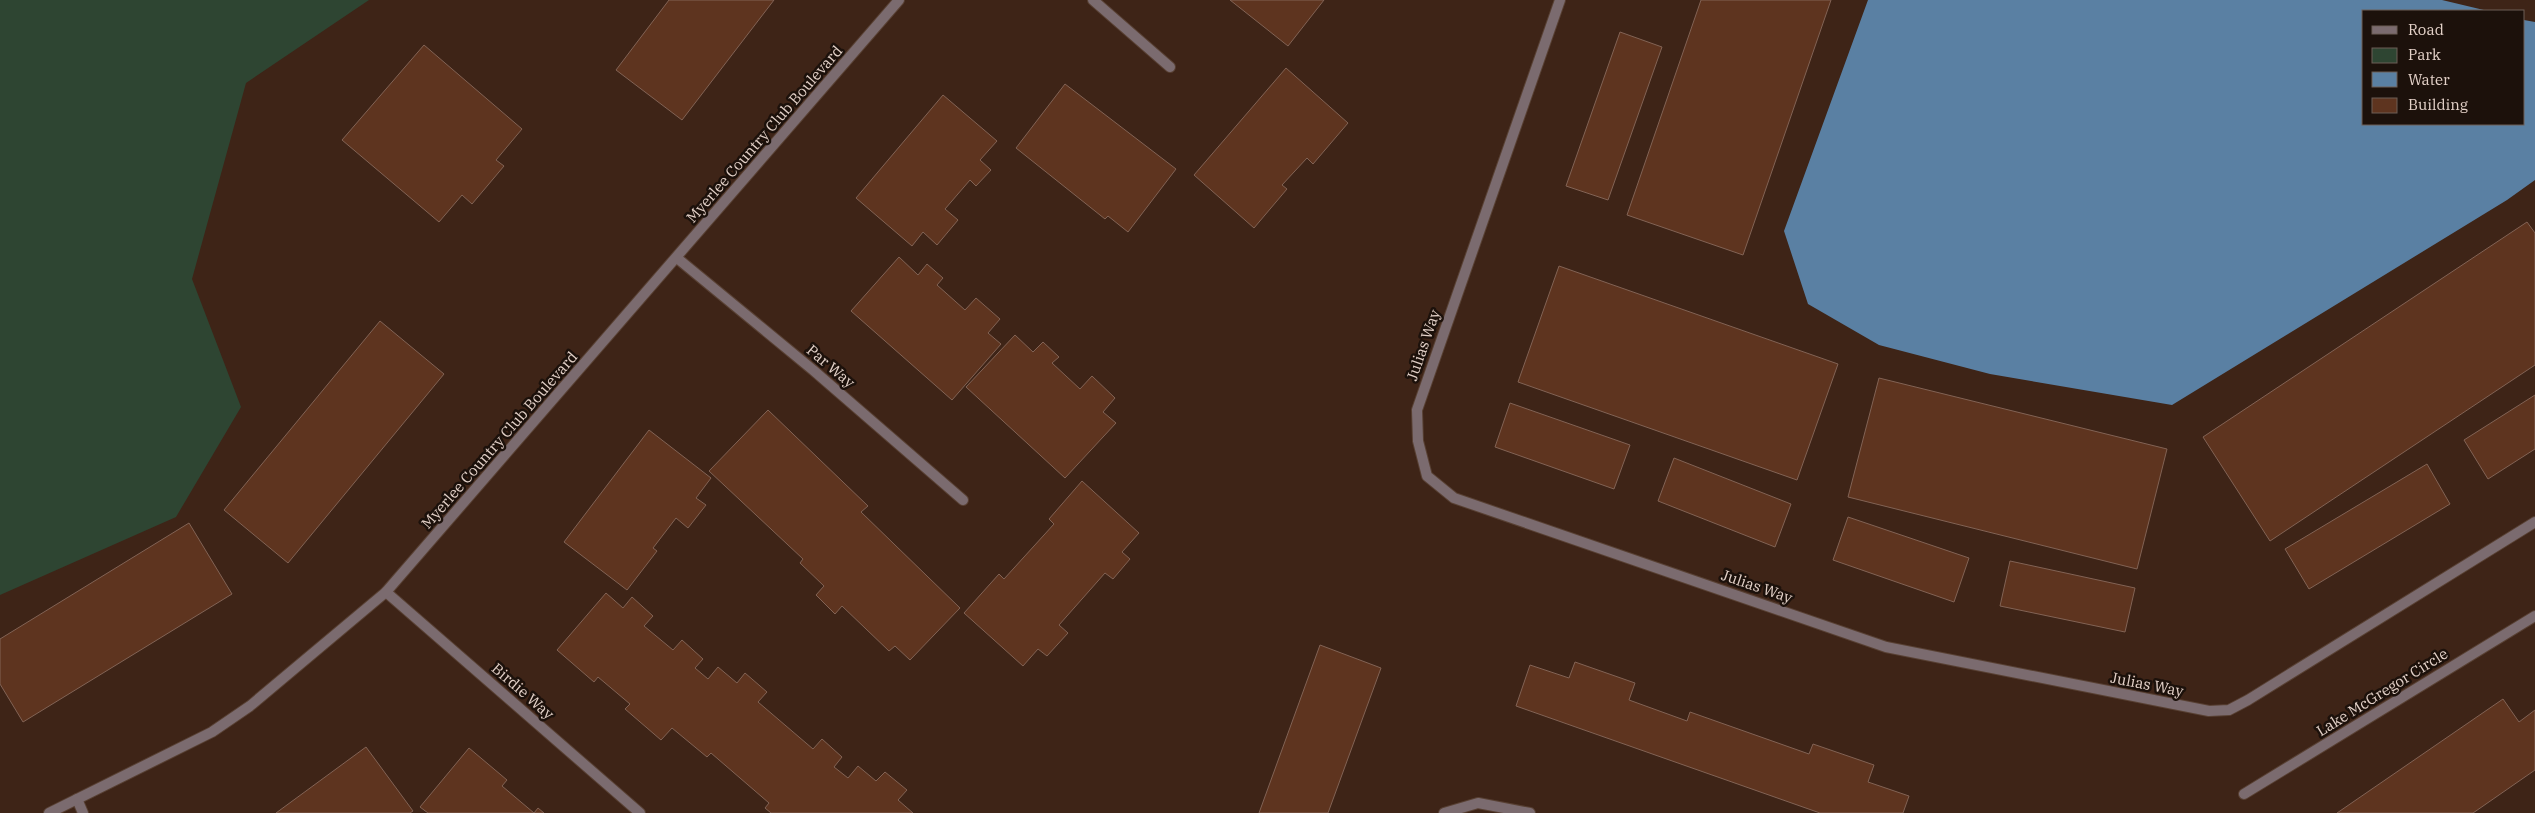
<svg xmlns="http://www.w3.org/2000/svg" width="2535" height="813" font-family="'IBM Plex Serif',serif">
  <rect width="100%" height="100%" fill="#3e2417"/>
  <path fill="#2e4532" d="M0 0H369L246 83 192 279 241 407 176 517 0 595Z"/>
  <path fill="#5a80a3" d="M1868 0H2442L2488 11H2364V124H2524V20L2535 22V180L2507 200 2172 405 1990 374 1879 345 1808 304 1784 231Z"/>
  <g fill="#5e341f" stroke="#826355">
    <path d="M669 0H774L682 120 616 70Z"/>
    <path d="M1230 0H1324L1288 46Z"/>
    <path d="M1701 0H1831L1743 255 1627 215Z"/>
    <path d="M1620 32 1662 47 1608 200 1566 186Z"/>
    <path d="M424 45 522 129 496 160 504 166 472 204 462 195 439 222 342 140Z"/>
    <path d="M1286 68 1348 123 1313 164 1307 158 1282 185 1287 189 1254 228 1194 175Z"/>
    <path d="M1065 84 1176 169 1128 232 1108 216 1105 219 1016 148Z"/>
    <path d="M943 95 997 141 980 160 991 170 976 186 970 180 945 209 958 220 937 245 923 232 912 246 856 198Z"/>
    <path d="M2527 222 2535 233V365L2270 541 2203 437Z"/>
    <path d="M899 257 918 275 927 264 943 278 937 285 965 310 976 298 1000 319 988 333 1001 344 952 400 851 311Z"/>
    <path d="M1559 266 1838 364 1797 480 1518 382Z"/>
    <path d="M380 321 444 374 288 563 224 510Z"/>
    <path d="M1015 335 1033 352 1043 342 1059 357 1052 363 1080 389 1092 376 1115 398 1103 412 1116 423 1065 478 966 387Z"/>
    <path d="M1879 378 2167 449 2137 569 1848 497Z"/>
    <path d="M2535 395V449L2488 479 2464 440Z"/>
    <path d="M1510 403 1630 445 1614 489 1495 447Z"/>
    <path d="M768 410 868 506 861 512 960 608 910 660 895 646 889 651 842 606 835 614 816 595 824 586 800 563 803 559 709 471Z"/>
    <path d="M649 430 711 478 696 498 706 505 688 528 676 518 653 548 657 551 627 590 564 542Z"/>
    <path d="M1674 458 1791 504 1775 547 1658 501Z"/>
    <path d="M2427 464 2450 504 2309 589 2285 549Z"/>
    <path d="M1082 481 1139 533 1122 552 1130 559 1113 579 1105 573 1059 625 1068 633 1047 656 1038 649 1023 666 964 613 999 574 1004 579 1054 524 1049 519Z"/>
    <path d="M1848 517 1969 558 1954 602 1833 560Z"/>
    <path d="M189 523 232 594 23 722 0 684V639Z"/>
    <path d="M2010 561 2135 588 2125 632 2000 606Z"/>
    <path d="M606 593 623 608 632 597 653 616 644 626 673 650 682 640 703 659 695 668 708 679 718 667 737 683 745 673 767 692 758 702 813 749 822 739 842 757 834 767 848 778 858 766 876 781 885 772 907 790 898 800 913 813H771L765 808 769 803 711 753 707 757 672 728 661 740 625 709 630 704 598 677 594 682 557 650Z"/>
    <path d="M1320 645 1381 668 1328 813H1259Z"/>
    <path d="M1575 662 1635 683 1629 700 1687 721 1690 712 1809 754 1813 744 1874 765 1868 782 1909 796 1903 813H1820L1516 706 1530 665 1569 678Z"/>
    <path d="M2503 699 2519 722 2535 710V770L2473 813H2337Z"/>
    <path d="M366 747 413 811 410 813H276Z"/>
    <path d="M469 748 507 780 502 786 534 813 538 808 544 813H428L420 807Z"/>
  </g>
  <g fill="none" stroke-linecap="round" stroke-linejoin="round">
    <g stroke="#584033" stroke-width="12">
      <g id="minor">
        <path d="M1093 0 1170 67"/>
        <path d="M1560 0 1417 410 1418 441 1427 476 1454 498 1886 647 2209 711 2229 710 2248 700 2535 522"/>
        <path d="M677 258 813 370 963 500"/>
        <path d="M386 592 640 813"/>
        <path d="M2244 794 2535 616"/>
        <path d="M77 799 83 813"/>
        <path d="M49 813 212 732 250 706 386 592 899 0"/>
        <path d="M1444 813 1478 803 1530 813"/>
      </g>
    </g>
    <use href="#minor" stroke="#7b6b6f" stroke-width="10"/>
  </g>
  <g text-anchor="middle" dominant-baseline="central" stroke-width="5" stroke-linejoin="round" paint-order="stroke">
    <g font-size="15" fill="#e3d1c8" stroke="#1c110b">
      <text transform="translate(764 134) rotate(-49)">Myerlee Country Club Boulevard</text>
      <text transform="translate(1423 345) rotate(-71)">Julias Way</text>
      <text transform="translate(831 366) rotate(40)">Par Way</text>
      <text transform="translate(499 440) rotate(-49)">Myerlee Country Club Boulevard</text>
      <text transform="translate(1757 586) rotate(19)">Julias Way</text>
      <text transform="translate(2147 684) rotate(11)">Julias Way</text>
      <text transform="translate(523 691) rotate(41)">Birdie Way</text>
      <text transform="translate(2382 692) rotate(-32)">Lake McGregor Circle</text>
    </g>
  </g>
  <rect x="2362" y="10" width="162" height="115" fill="#1c110b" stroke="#6c5e57"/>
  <rect x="2372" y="26" width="25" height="8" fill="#7b6b6f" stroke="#6c5e57"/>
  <text x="2408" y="35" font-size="15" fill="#e3d1c8">Road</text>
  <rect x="2372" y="48" width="25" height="15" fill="#2e4532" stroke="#6c5e57"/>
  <text x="2408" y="60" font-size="15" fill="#e3d1c8">Park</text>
  <rect x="2372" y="72" width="25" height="15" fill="#5a80a3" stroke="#6c5e57"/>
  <text x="2408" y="85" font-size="15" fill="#e3d1c8">Water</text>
  <rect x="2372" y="98" width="25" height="15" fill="#5e341f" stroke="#6c5e57"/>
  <text x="2408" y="110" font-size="15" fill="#e3d1c8">Building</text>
</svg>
